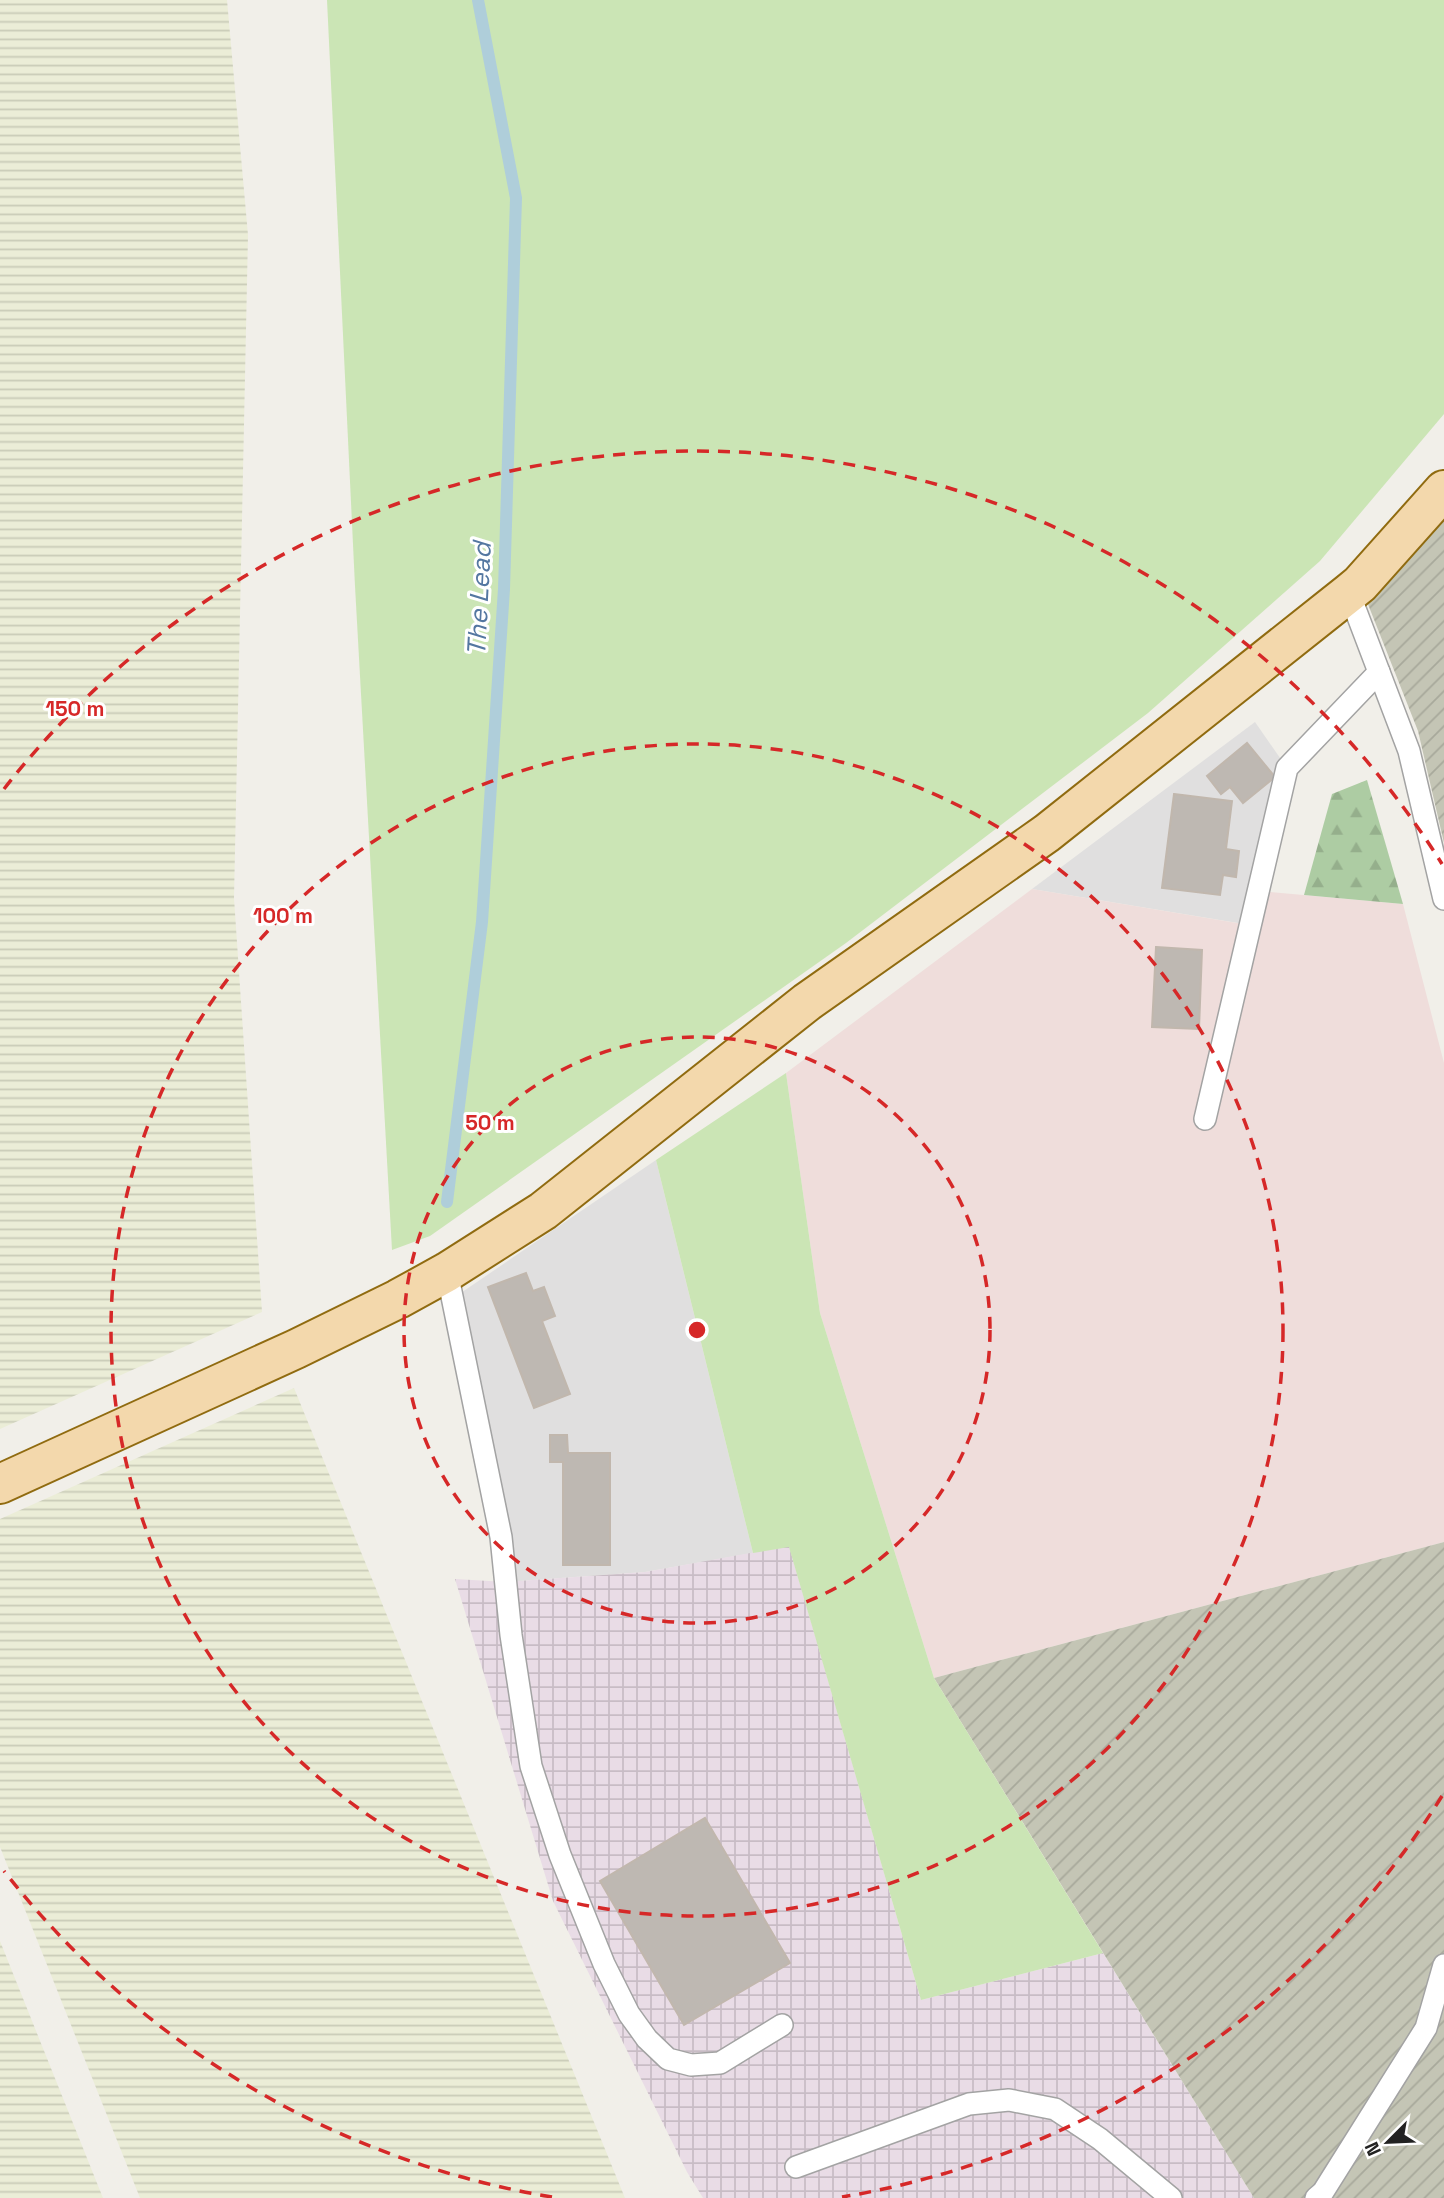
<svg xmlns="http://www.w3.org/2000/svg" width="1444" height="2198" font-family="'Space Grotesk',sans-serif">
  <defs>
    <pattern id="industrial-grid" width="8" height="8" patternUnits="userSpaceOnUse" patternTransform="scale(1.75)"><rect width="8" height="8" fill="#e9dce6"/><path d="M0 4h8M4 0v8" fill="none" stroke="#c8bcc5"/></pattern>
    <pattern id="construction-furrows" width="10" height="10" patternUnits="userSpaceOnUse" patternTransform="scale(1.75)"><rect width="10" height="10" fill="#c4c5b5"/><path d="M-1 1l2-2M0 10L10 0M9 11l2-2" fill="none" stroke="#a8a99b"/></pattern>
    <pattern id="farmland-rules" width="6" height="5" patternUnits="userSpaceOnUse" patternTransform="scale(1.75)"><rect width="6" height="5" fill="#ebedd7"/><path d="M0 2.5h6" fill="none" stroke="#c9cbb8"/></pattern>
    <pattern id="forest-firs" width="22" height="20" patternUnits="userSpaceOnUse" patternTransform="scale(1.75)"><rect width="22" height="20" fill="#adcca3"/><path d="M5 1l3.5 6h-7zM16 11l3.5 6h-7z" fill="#95af8c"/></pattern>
  </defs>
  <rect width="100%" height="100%" fill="#f1efe9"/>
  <g fill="#e0dfdf">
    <path d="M1255 722 1287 768 1250 925 1032 889Z"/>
    <path d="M656 1160 753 1553 645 1572 506 1582 452 1299Z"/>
  </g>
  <path fill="#efdddb" d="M1032 889 1249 925 1258 891 1403 904 1444 1063V1542L934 1678 820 1313 786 1073Z"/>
  <path fill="url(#industrial-grid)" d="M789 1546 921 2000 1103 1953 1254 2198H703L687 2172 553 1901 455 1579 506 1582 645 1572Z"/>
  <g fill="url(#construction-furrows)">
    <path d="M1444 490V843L1418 731 1360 584Z"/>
    <path d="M1444 1542V2198H1254L934 1678Z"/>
  </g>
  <g fill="url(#farmland-rules)">
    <path d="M0 0H227L248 235 234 898 262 1312 0 1429Z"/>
    <path d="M294 1388 625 2198H140L0 1847V1519Z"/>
    <path d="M0 1941 103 2198H0Z"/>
  </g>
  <g fill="#cbe5b5">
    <path d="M327 0H1444V414L1320 561 1148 713 846 943 430 1236 392 1250 355 586Z"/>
    <path d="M786 1073 820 1313 934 1678 1103 1953 921 2000 789 1547 753 1553 656 1160Z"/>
  </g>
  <path fill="url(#forest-firs)" d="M1367 780 1403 904 1304 895 1332 794Z"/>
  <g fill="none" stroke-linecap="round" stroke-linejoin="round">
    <path stroke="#afceda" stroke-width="12" d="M447 1202 482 922 504 589 516 198 478 0"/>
  </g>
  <g fill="#beb8b2" stroke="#c1b7ad" stroke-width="2">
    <path d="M1247 743 1275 777 1243 803 1230 787 1221 794 1207 776Z"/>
    <path d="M1174 794 1232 801 1226 849 1239 851 1236 877 1223 875 1220 895 1162 888Z"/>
    <path d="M1156 947 1202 950 1199 1029 1152 1027Z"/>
    <path d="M526 1273 533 1291 544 1287 555 1316 542 1321 570 1394 534 1408 488 1287Z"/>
    <path d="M550 1435H567L568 1453H610V1565H563V1462H550Z"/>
    <path d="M705 1818 790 1963 684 2025 600 1881Z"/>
  </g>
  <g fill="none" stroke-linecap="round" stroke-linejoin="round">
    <g stroke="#a3a3a3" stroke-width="24">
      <g id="service">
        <path d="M1349 593 1409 751 1444 899"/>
        <path d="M1205 1119 1287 768 1379 672"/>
        <path d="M447 1272 501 1537 511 1635 531 1766 560 1855 604 1964 629 2014 647 2039 668 2059 691 2065 720 2063 782 2025"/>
        <path d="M796 2167 969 2104 1009 2100 1055 2109 1100 2139 1171 2198"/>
        <path d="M1316 2198 1323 2192 1426 2028 1444 1965"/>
      </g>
    </g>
    <g stroke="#906b10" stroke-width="42">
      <path id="primary" d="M0 1484 296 1349 398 1299 447 1272 543 1211 807 1002 1047 833 1349 593 1360 584 1444 490"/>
    </g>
    <use href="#service" stroke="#fff" stroke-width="21"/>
    <use href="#primary" stroke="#f3d8ac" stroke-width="38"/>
  </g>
  <g fill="none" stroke="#d62828" stroke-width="3.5" stroke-dasharray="12 9">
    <circle cx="697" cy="1330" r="293"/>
    <circle cx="697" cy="1330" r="586"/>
    <path d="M1442 1796A879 879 0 0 1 842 2197M552 2197A879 879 0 0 1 4 1871M4 789A879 879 0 0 1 1442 864"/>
  </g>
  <g text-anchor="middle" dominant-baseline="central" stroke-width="6" stroke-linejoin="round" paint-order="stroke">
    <g font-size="26" font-style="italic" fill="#5477a1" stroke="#fff">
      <text transform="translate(479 599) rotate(-87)">The Lead</text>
    </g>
  </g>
  <circle cx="697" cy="1330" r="10" fill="#d62828" stroke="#fff" stroke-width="3.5"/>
  <g font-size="21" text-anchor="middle" font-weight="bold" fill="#d62828" stroke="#fff" stroke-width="6" stroke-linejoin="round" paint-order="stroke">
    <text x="75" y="716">150 m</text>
    <text x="283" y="923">100 m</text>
    <text x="490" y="1130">50 m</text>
  </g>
  <g transform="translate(1388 2142) rotate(246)" stroke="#ffffff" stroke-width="5" paint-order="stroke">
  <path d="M0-5L12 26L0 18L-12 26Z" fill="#222222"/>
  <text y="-10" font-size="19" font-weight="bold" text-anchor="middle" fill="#222222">N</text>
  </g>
</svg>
